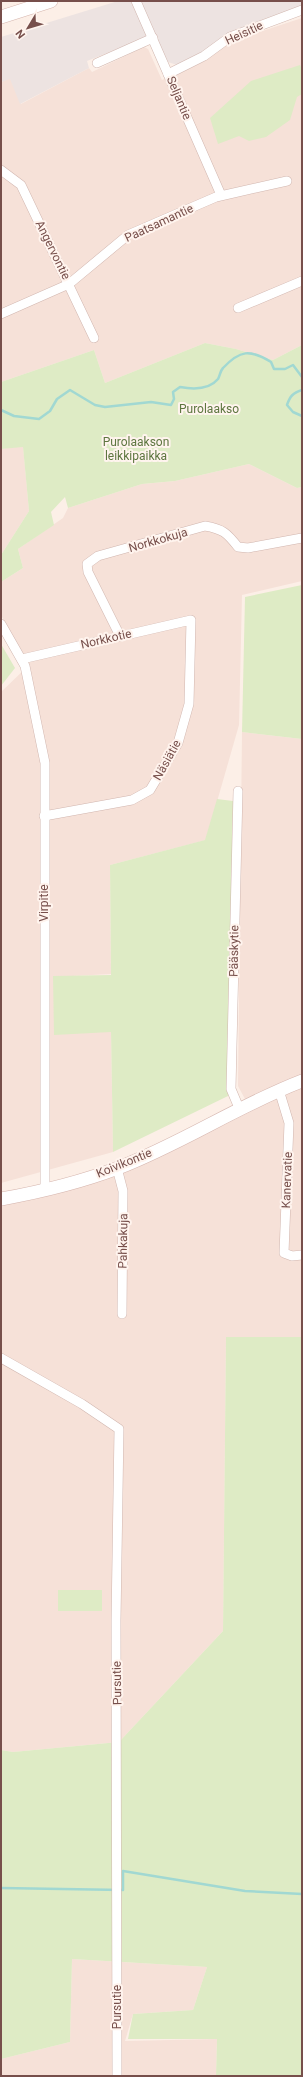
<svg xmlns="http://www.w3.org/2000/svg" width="303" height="2077" font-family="Roboto,sans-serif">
  <rect width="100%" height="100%" fill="#fcefe7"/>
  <g fill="#f6e1d8">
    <path d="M302 18V345L273 360 236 349 205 343 105 383 94 350 1 382V82L10 78 21 104 89 68 92 72 144 47 148 49 162 80 205 61 232 41Z"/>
    <path d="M23 446 29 511 1 555V449Z"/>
    <path d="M249 464 297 488 302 487V581L242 595 239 725 206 840 110 865 111 974 53 977 111 1032 113 1152 1 1183V692L28 666 1 615V582L23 568 18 549 63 518 68 508 142 484 175 481Z"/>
    <path d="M242 732 302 739V1074L245 1099 238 1086Z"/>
    <path d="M302 1083V1338L226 1337 223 1631 119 1742 13 1752 1 1750V1203L112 1175Z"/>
    <path d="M72 1959 207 1967 193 2010 133 2014 125 2041 217 2039 216 2076H1V2059L70 2042Z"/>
  </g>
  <path fill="#ede3e1" d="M118 1H302V6L229 34 201 54 177 65 168 62 155 34 87 61 89 68 20 104 10 79 1 82V37Z"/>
  <g fill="#deebc5">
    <path d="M300 65 302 69V94L297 97 290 120 266 137 249 141 239 136 218 144 210 118 251 81Z"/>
    <path d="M205 343 236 349 273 360 302 345V487L297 488 249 464 175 481 142 484 68 508 65 497 51 512 54 525 18 549 23 568 1 582V555L29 511 23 447 1 449V382L94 350 105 383Z"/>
    <path d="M302 585V739L242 732 245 597Z"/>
    <path d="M1 644 15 668 1 686Z"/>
    <path d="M217 799 233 801 228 1096 113 1152 111 1032 54 1035 53 976 111 975 110 865 205 840Z"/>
    <path d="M226 1337H302V2076H216L217 2039H128L133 2014 193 2010 207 1967 72 1959 70 2042 1 2059V1750L13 1752 119 1742 223 1631Z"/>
    <rect x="58" y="1590" width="44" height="21"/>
  </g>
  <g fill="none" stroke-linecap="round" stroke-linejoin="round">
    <g stroke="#a1d8d2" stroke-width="2.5">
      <path d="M302 390C293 393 290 396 287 405L293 412 302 416"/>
      <path d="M1 410 14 416 39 419 50 411 57 399 70 390 95 405 105 407 151 402 171 405 174 399 173 392 180 387C191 389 209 390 218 379 220 376 220 371 223 368 240 350 250 349 271 362L274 369H285L293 365 302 377"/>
      <path d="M1 1888 123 1890V1871L245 1891 302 1894"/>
    </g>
    <g stroke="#d1b6af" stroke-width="10">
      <g id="street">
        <path d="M136 1 221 195"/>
        <path d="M97 63 153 38"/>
        <path d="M168 74 204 56 230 37 302 10"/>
        <path d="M1 170 21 185 94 338"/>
        <path d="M238 308 302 281"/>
        <path d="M1 314 69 284 128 235 216 197 287 181"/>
        <path d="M1 624 25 666 45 763V1190"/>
        <path d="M120 636 88 572 87 564 98 556 205 526C223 529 227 533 238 547L248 548 302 538"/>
        <path d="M22 659 191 620 189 704 178 743 150 790 132 800 44 816"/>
        <path d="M238 791 231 1089 239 1108"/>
        <path d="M279 1090 289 1123 284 1253 292 1256 302 1255"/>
        <path d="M117 1168 123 1191 122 1314"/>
        <path d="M1 1358 82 1404 119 1429 116 1621 117 2076"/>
      </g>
    </g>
    <g stroke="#d6b6af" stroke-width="14">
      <g id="secondary">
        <path d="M1 17 51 1"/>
        <path d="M1 1199C40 1192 81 1182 118 1168 181 1144 239 1105 302 1081"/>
      </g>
    </g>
    <use href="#street" stroke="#fff" stroke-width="9"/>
    <use href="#secondary" stroke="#fff" stroke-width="13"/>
  </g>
  <g text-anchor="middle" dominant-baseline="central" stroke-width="4" stroke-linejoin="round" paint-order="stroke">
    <g font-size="12" fill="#774f4b" stroke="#fff4ee">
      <text transform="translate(244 33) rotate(-25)">Heisitie</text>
      <text transform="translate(179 98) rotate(67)">Seljantie</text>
      <text transform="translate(159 223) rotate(-25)">Paatsamantie</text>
      <text transform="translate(53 250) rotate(64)">Angervontie</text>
      <text transform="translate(158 540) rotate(-16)">Norkkokuja</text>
      <text transform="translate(106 639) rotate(-13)">Norkkotie</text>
      <text transform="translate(167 760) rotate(-61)">Näsiätie</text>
      <text transform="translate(44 903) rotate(-90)">Virpitie</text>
      <text transform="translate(234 951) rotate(-89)">Pääskytie</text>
      <text transform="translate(124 1163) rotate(-22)">Koivikontie</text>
      <text transform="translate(287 1180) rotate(-88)">Kanervatie</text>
      <text transform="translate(123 1241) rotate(-89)">Pahkakuja</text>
      <text transform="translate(117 1683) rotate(-91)">Pursutie</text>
      <text transform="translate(117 2007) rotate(-90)">Pursutie</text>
    </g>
    <g font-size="12" fill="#5e7640" stroke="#fff4ee">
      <text x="209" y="409">Purolaakso</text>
      <text x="136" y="442">Purolaakson<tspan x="136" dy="14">leikkipaikka</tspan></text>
    </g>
  </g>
  <rect width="303" height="2077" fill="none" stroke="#774f4b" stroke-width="4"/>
  <g transform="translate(28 28) rotate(232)" stroke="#fff4ee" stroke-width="3" paint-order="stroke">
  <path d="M0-3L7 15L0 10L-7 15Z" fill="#774f4b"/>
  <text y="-6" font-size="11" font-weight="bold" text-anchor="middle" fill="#774f4b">N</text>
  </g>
</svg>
